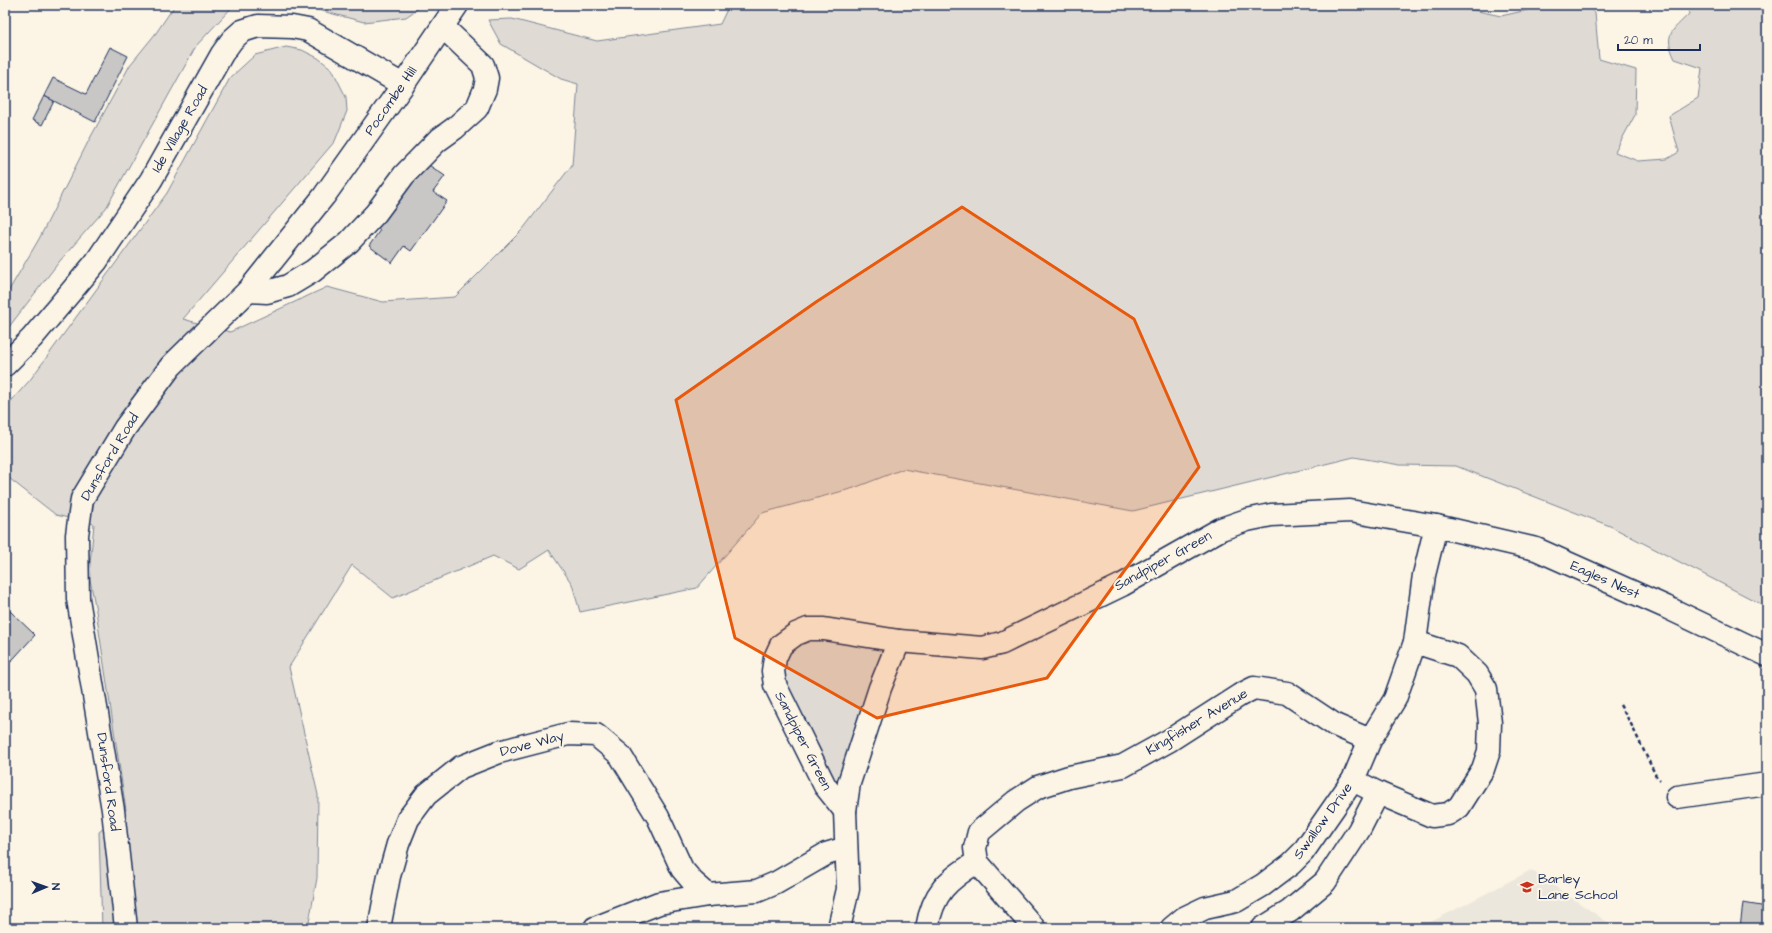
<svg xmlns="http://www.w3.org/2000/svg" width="1772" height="933" font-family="'Architects Daughter',sans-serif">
  <rect width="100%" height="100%" fill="#fcf5e5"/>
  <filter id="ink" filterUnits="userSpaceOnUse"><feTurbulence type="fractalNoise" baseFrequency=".025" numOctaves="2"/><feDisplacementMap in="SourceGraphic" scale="8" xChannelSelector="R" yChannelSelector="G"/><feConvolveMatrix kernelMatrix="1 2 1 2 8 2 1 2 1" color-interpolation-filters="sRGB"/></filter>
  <g filter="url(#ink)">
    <path fill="#ece7dc" d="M1531 870 1616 928H1419L1466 904Z"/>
    <g fill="#dfdbd4" stroke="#7d8599">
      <path d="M175 5H234L196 46 106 208 59 262 5 332V297L39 239 88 142 130 65 156 33Z"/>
      <path d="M299 5H423L406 17 364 22Z"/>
      <path d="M729 5H1450L1501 16 1550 5H1585L1595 13 1599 59 1636 70 1635 115 1615 152 1638 161 1667 159 1679 152 1669 116 1698 98 1702 68 1675 59C1663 34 1672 31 1689 14L1687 5H1767V607L1610 526 1456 466 1400 465 1354 457 1133 511 903 469 854 488 762 513 697 588 580 612 572 584 549 550 519 569 493 556 393 598 352 565 289 667 318 795 317 878 308 928H102L99 832 126 810 96 611 89 574 94 524 56 515 5 475V408L30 380 167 193 230 78 255 55 286 47 302 50 318 58 332 69 346 97 347 111 335 141 183 319 230 332 327 287 383 302 455 297 523 229 572 165 578 84 561 79 501 44 488 20 512 19 597 41 720 24Z"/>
      <path d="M810 638 880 645 885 655 843 777 836 784 786 692 783 670 788 656 801 642Z"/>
    </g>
    <g fill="#c8c7c6" stroke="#1b2f5e">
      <path d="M110 47 128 56 95 122 44 96 53 78 86 94Z"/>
      <path d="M44 96 54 101 42 125 32 120Z"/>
      <path d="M423 161 445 176 433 192 447 201 411 251 404 246 392 263 369 246 380 230 376 227Z"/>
      <path d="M5 514 10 517 5 526Z"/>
      <path d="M10 611 35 635 5 668V616Z"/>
      <path d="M1743 903 1767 907V928H1740Z"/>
    </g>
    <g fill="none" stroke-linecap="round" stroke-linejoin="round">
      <g stroke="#1b2f5e" stroke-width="25">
        <g id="minor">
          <path d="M248 291 267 292 288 286 313 271 349 242 376 213 404 175 437 141 455 128 477 108 485 89 487 78 483 65 443 27"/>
          <path d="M5 365 32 338 96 262 151 180 222 54 232 40 242 31 258 26 292 27 308 30 403 85"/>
          <path d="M1353 780 1378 793 1432 816 1448 814 1459 807 1483 769 1489 751 1490 723 1486 689 1477 674 1458 656 1415 642"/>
          <path d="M1677 797 1767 784"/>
          <path d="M845 811 825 786 775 685 773 671 775 658 781 645 796 634 808 629H824L899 641"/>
          <path d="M977 862 975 848 979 832 1016 801 1038 787 1069 777 1123 766 1170 740 1240 695 1254 688 1287 693 1335 725 1370 740"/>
          <path d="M977 862 1034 928"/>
          <path d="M379 928 389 876 398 844 408 819 426 795 461 767 499 752 568 734 596 735 620 755 658 817 682 869 693 882 708 895"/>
          <path d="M595 928 659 903 708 895 757 891 776 883 826 854 846 848"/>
          <path d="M839 928 848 889 845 811 849 783 880 688 899 641 982 648 1002 643 1122 585 1221 529 1247 520 1271 515 1350 511 1436 526 1536 549 1666 607 1767 655"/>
          <path d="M927 928C933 893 947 880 977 862"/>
          <path d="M1172 928 1184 918 1205 908 1236 901 1263 885 1291 864 1303 852 1353 780 1370 740 1395 699 1415 642 1424 575 1436 526"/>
          <path d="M1263 928 1290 911 1325 882 1359 830 1378 793"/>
        </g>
      </g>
      <g stroke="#1b2f5e" stroke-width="25">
        <path id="major" d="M126 928 113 810 78 599 77 535 82 499 125 428 171 366 248 291 324 196 403 85 457 5"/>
      </g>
      <path stroke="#1b2f5e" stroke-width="2.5" stroke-dasharray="4 3" stroke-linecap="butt" d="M1620 705 1631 724 1656 776 1660 780"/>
      <use href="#minor" stroke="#fcf5e5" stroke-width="22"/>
      <use href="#major" stroke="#fcf5e5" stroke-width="22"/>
    </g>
  </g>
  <path fill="#e8590c" fill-opacity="0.2" stroke="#e8590c" stroke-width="3" stroke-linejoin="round" d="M962 207 1134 319 1199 467 1047 678 877 718 735 638 676 400 816 302Z"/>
  <defs>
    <g id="school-bare" transform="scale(1.08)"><path d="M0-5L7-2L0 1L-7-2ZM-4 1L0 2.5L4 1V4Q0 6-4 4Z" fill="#c8321e" stroke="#fcf5e5" stroke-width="2.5" paint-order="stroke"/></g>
  </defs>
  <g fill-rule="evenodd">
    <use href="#school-bare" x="1527" y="887"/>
  </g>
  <g text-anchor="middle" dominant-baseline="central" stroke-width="4" stroke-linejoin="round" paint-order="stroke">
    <g font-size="14" fill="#1b2f5e" stroke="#fcf5e5">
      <text transform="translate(391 101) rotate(-55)">Pocombe Hill</text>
      <text transform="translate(180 129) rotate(-60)">Ide Village Road</text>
      <text transform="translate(110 457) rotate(-59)">Dunsford Road</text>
      <text transform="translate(1163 561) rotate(-29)">Sandpiper Green</text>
      <text transform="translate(1605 580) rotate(24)">Eagles Nest</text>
      <text transform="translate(1197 722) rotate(-31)">Kingfisher Avenue</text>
      <text transform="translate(803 741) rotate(63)">Sandpiper Green</text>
      <text transform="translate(532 744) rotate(-15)">Dove Way</text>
      <text transform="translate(108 782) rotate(82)">Dunsford Road</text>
      <text transform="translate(1323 821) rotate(-54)">Swallow Drive</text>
    </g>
    <g font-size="14" fill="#1b2f5e" stroke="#fcf5e5" text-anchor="start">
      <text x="1538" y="879">Barley<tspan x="1538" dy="16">Lane School</tspan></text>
    </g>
  </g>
  <rect width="1772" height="933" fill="none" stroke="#fcf5e5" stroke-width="20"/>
  <rect x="10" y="10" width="1752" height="913" fill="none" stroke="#1b2f5e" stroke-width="1.5" filter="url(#ink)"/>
  <g transform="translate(46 887) rotate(88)" stroke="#fcf5e5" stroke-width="3" paint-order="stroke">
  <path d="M0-3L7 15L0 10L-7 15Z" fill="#1b2f5e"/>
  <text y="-6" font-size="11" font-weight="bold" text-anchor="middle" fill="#1b2f5e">N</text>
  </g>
  <path d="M1618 44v6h82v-6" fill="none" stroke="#1b2f5e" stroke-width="2"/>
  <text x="1624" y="44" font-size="12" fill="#1b2f5e" stroke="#fcf5e5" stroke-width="3" paint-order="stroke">20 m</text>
</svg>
